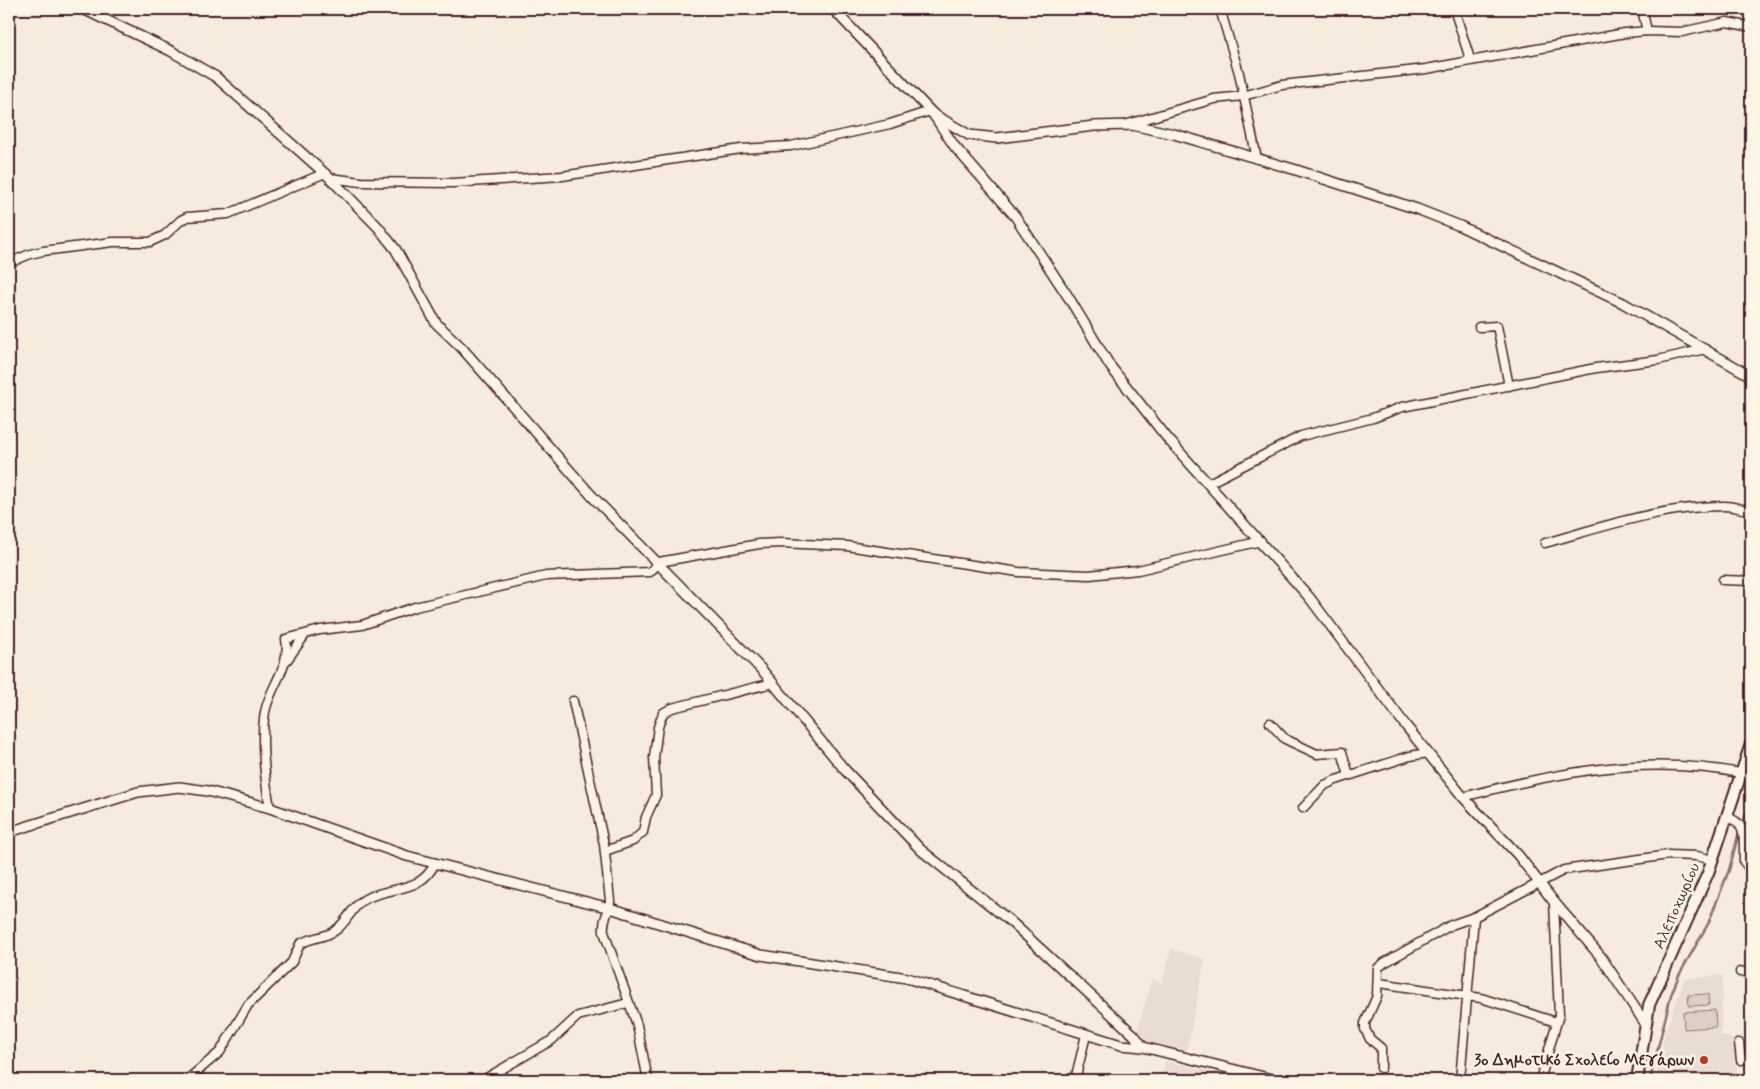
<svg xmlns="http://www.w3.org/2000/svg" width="1760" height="1089" font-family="Mynerve,sans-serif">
  <rect width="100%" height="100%" fill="#f5ecde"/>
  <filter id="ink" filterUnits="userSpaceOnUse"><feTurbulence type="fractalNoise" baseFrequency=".02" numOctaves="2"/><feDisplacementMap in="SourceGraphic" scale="10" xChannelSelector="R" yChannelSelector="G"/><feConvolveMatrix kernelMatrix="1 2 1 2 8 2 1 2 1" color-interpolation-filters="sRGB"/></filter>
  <g filter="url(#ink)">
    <g fill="#e8ddd0">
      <path d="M1171 949 1205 959 1186 1055 1148 1046 1137 1032 1152 979 1162 983Z"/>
      <path d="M1723 975 1721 1035 1736 1040 1737 1080H1656L1664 1036 1684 979Z"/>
      <path d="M1165 1061 1249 1080H1162Z"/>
    </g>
    <g fill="#dbcec4" stroke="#927678">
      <path d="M1708 994 1709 1005 1689 1006 1688 995Z"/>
      <path d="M1715 1010 1716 1027 1684 1029 1683 1012Z"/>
    </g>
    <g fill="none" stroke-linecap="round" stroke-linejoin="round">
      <g stroke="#8c6e70" stroke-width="2.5">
        <path d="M1742 824 1751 803"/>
        <path d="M1650 1080 1671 995 1679 975 1708 924 1729 870 1739 832"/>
      </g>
      <g stroke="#4a1f2b" stroke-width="11">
        <g id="minor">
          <path d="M1220 9 1239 73 1257 159"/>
          <path d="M1454 9 1470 59"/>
          <path d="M1642 9 1647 31"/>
          <path d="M1128 124 1214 99 1243 96 1282 85 1426 69 1625 33 1647 31 1682 32 1727 22 1751 27"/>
          <path d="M330 178 361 182 453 183 562 176 741 149 791 146 890 124 930 111"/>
          <path d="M9 263 30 254 43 251 113 242H150L165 235 181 220 187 217 228 214 325 173"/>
          <path d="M1479 327 1497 326 1509 386"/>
          <path d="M1209 483 1301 436 1373 418 1402 407 1596 368 1658 360 1705 349"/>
          <path d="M1545 543C1603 527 1663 506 1725 506 1734 506 1742 510 1751 510"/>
          <path d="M1723 580 1751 581"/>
          <path d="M287 660 305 635"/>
          <path d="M573 701 604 844 610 901C610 914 602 916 604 932L637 1025 648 1080"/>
          <path d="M1270 723 1285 739 1317 754 1342 752 1349 775"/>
          <path d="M1463 797C1558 772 1643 755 1740 773"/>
          <path d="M270 808C265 779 260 741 265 712 270 686 291 667 286 639L320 630 362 625 415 607 546 576 650 572 659 562 759 544 781 543 847 546 1019 572 1089 575 1138 570 1261 541"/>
          <path d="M1303 808 1325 785 1336 780 1410 756 1428 753"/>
          <path d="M1726 817C1749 822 1743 844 1744 862L1751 870"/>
          <path d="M605 851 633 841 643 832 646 817 656 795 654 757 658 727 663 713 672 708 773 683"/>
          <path d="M1740 972 1751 971"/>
          <path d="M1379 983 1481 998 1556 1022"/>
          <path d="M1739 1043 1741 1060 1751 1058"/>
          <path d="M1381 1068V1048L1370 1039 1365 1029V1023L1377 996 1378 968 1384 963 1451 925 1474 917 1564 870 1668 855 1697 856 1713 860"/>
          <path d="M187 1080 220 1052 248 1005 292 962 300 944C311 937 326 938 336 930 348 921 352 906 365 899 390 886 422 893 435 863"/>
          <path d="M483 1080 552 1040 578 1016 628 1003"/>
          <path d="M1075 1080 1086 1035"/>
          <path d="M1460 1080 1474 917"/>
          <path d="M1540 1080 1559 1015 1554 902"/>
        </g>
      </g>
      <g stroke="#4a1f2b" stroke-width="12">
        <g id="tertiary">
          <path d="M83 9 171 51 216 77 330 178 378 227 396 250 436 323 461 347 592 496 762 670 845 770 921 850 1010 921 1134 1035 1143 1047"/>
          <path d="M833 9 933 114 969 135 997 138 1094 126 1132 125 1174 134 1293 169 1417 209 1460 226 1623 303 1751 376"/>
          <path d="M933 114 955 147 1015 216 1069 298 1110 366 1168 439 1309 597 1406 726 1463 797 1518 855 1554 902 1601 957 1645 1023"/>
          <path d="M9 832 138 792 179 787 208 791 270 808 407 856 610 908 761 955 907 978 1121 1045 1143 1047 1276 1080"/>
        </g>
      </g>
      <g stroke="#4a1f2b" stroke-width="14">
        <path id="secondary" d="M1637 1080 1649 1005 1708 873 1751 744"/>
      </g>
      <use href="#minor" stroke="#fcf5e5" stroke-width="8"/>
      <use href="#tertiary" stroke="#fcf5e5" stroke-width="9"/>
      <use href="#secondary" stroke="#fcf5e5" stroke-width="10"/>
    </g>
  </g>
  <circle fill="#c8321e" stroke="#fcf5e5" stroke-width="2" cx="1704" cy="1060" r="5"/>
  <g text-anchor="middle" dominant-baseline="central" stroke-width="5" stroke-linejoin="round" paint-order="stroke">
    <g font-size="16" fill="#4a1f2b" stroke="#fcf5e5">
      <text transform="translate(1677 906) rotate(-66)">Αλεποχωρίου</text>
    </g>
    <g font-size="16" font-weight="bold" fill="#4a1f2b" stroke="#fcf5e5" text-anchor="end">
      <text x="1694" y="1060">3ο Δημοτικό Σχολείο Μεγάρων</text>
    </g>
  </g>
  <rect width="1760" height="1089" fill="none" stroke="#fcf5e5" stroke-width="30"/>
  <rect x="15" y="15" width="1730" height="1059" fill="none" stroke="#4a1f2b" stroke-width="2" filter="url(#ink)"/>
</svg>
